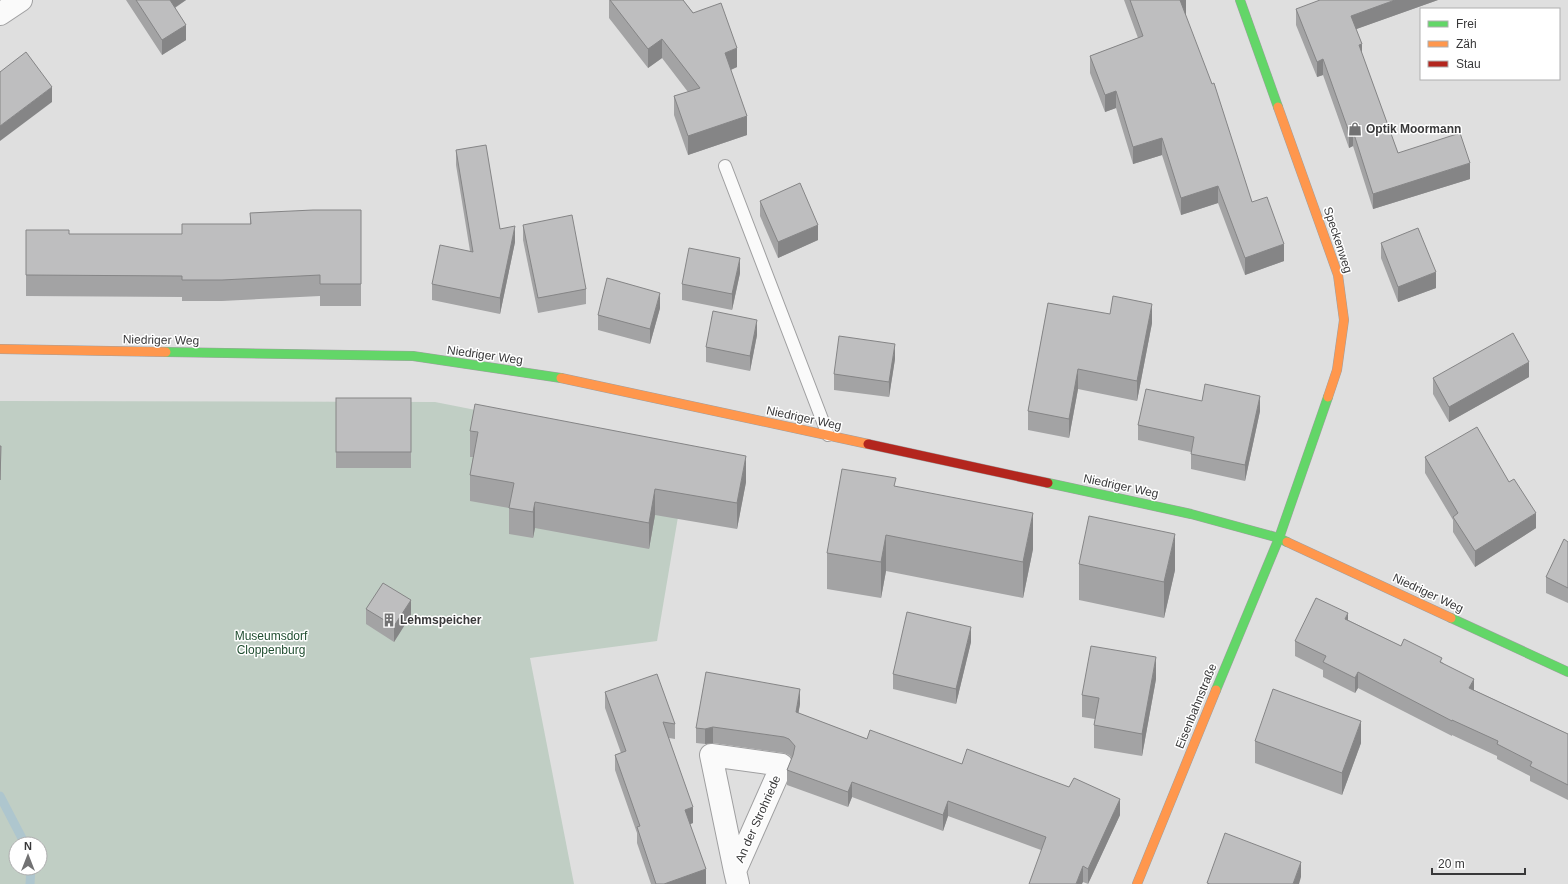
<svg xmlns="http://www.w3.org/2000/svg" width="1568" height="884" font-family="Helvetica,sans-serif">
  <rect width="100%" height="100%" fill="#dfdfdf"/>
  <path fill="#c0cec4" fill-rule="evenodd" d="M0 401 435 402 689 452 657 641 530 658 574 884H0ZM16 844H40V868H16Z"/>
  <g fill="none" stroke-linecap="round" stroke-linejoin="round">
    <g stroke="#aec6ce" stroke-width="9">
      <path d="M0 796 25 844"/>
      <path d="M30 884 31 868"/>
    </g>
    <g stroke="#9f9fa0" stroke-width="14">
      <path id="lane" d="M725 166 828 435"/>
    </g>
    <g stroke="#9f9fa0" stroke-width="24">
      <g id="street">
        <path d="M0 14 21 0"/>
        <path d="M735 871 782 765 711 755 735 871 738 884"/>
      </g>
    </g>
    <g stroke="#9f9fa0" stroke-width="10">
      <g id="fast">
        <path d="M1240 0 1278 107"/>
        <path d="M166 352 413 356 561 378"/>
        <path d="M1048 483 1191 514 1279 538 1287 542"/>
        <path d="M1451 618 1568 672"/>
        <path d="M1216 690 1279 538 1328 397"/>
      </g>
    </g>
    <g stroke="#9f9fa0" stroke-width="10">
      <g id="slow">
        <path d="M1278 107 1338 275 1344 320 1337 370 1328 397"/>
        <path d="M0 349 166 352"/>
        <path d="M561 378 868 444"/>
        <path d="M1287 542 1451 618"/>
        <path d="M1137 884 1216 690"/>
      </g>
    </g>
    <g stroke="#9f9fa0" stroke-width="10">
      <path id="jam" d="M868 444 1048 483"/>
    </g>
    <use href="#lane" stroke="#fafafa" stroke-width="12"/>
    <use href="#street" stroke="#fafafa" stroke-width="22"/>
    <use href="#fast" stroke="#63d668" stroke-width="9"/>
    <use href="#slow" stroke="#ff974d" stroke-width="9"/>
    <use href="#jam" stroke="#b3261e" stroke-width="9"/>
  </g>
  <g fill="#a3a3a4">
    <path d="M126 0H186L175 8 186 40 162 55Z"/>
    <path d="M609 0H683L737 67 731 70 747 135 688 155 674 115V96L688 92 662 58 648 68 609 18Z"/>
    <path d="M1124 0H1186V15H1185L1252 202 1284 261 1245 275 1218 203 1181 215 1162 155 1133 164 1116 108 1105 112 1090 73V56L1138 38Z"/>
    <path d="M1438 0 1356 29 1362 55 1398 153 1470 179 1373 209 1353 146 1349 148 1323 75 1317 77 1296 25V9Z"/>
    <path d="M456 150 500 229 515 242 500 314 432 300V284L470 251 456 165Z"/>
    <path d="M760 201 818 240 778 258 760 216Z"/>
    <path d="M361 210V306H320V296L222 301H182V297L26 296V230L69 234H182L250 224V213Z"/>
    <path d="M523 225 586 289V304L538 313 523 240Z"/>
    <path d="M1381 243 1436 288 1398 302 1381 258Z"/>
    <path d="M740 273 732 310 682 300V284Z"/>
    <path d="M1048 303 1152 323 1137 401 1078 389 1069 438 1028 430V411Z"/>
    <path d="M660 308 650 344 598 330V315Z"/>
    <path d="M757 335 750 371 706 362V347Z"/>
    <path d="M895 359 889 397 834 390V374Z"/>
    <path d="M1529 377 1449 422 1433 394V378Z"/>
    <rect x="336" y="398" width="75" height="70"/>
    <path d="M1202 401 1260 411 1245 481 1191 469V452L1138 440V425Z"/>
    <path d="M470 431 746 482 737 529 655 515 649 549 535 528 533 538 509 534V508L470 501V475L473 457H470Z"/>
    <path d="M1425 457 1536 528 1475 567 1453 532V520L1425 473Z"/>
    <path d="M896 486 1033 549 1023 598 886 571 881 598 827 589V553Z"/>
    <path d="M1568 542V603L1546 593V577Z"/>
    <path d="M1079 564 1175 570 1164 618 1079 600Z"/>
    <path d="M366 609 411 615 394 642 366 624Z"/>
    <path d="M1348 620 1401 646 1442 662 1474 690 1568 734V800L1530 781V776L1497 759V756L1452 735V736L1358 688 1355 693 1323 677V670L1295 656V641Z"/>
    <path d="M971 642 956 704 893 689V674Z"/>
    <path d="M1156 679 1142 756 1094 748V725L1095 719 1082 717V695Z"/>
    <path d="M605 692 675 724V739L669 738 693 823 690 824 706 884H651L637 843V833L615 770V755L621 753 605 708Z"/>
    <path d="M800 704 798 713 867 739 962 764 1120 815 1088 884 1083 882 1041 850 948 816 943 831 852 797 848 807 787 785V770L792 758 789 755 784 753 713 743 705 744 696 743V728Z"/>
    <path d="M1255 741 1361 743 1342 795 1255 763Z"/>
  </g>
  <g fill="#858586">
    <path d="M168 0H186L168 12Z"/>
    <path d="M1179 0H1186V15L1179 17Z"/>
    <path d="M1395 0H1438L1351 31V16Z"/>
    <path d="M186 25V40L162 55V40Z"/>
    <path d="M662 39V58L648 68V49Z"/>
    <path d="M1362 44V59L1359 45Z"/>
    <path d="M737 48V67L725 72V53Z"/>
    <path d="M1323 59V75L1317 77V62Z"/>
    <path d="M52 87V102L0 141V126Z"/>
    <path d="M1116 91V108L1105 112V95Z"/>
    <path d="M747 116V135L688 155V136Z"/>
    <path d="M1353 131V146L1349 148V132Z"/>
    <path d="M1162 138V155L1133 164V147Z"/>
    <path d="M1470 163V179L1373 209V194Z"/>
    <path d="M1218 186V203L1181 215V198Z"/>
    <path d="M818 225V240L778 258V242Z"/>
    <path d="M515 226V242L500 314V298Z"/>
    <path d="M1284 244V261L1245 275V258Z"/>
    <path d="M740 258V273L732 310V294Z"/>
    <path d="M1436 272V288L1398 302V287Z"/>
    <path d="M660 293V308L650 344V329Z"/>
    <path d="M1152 304V323L1137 401V381Z"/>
    <path d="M757 320V335L750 371V356Z"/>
    <path d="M895 344V359L889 397V382Z"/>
    <path d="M1529 362V377L1449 422V407Z"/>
    <path d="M1078 369V389L1069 438V419Z"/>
    <path d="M1260 396V411L1245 481V465Z"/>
    <path d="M746 456V482L737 529V503Z"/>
    <path d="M655 489V515L649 549V523Z"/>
    <path d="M535 502V528L533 538V512Z"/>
    <path d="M1033 513V549L1023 598V562Z"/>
    <path d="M1536 513V528L1475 567V551Z"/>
    <path d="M1175 534V570L1164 618V582Z"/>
    <path d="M886 535V571L881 598V562Z"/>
    <path d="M411 600V615L394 642V626Z"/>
    <path d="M1348 613V629L1345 619Z"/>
    <path d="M971 627V642L956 704V689Z"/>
    <path d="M1156 657V679L1142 756V734Z"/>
    <path d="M1358 672V688L1355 693V678Z"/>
    <path d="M1474 679V695L1469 688Z"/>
    <path d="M800 689V704L796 727V712Z"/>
    <path d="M1361 721V743L1342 795V773Z"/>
    <path d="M713 727V743L705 744V729Z"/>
    <path d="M852 782V797L848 807V792Z"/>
    <path d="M1120 799V815L1088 884V869Z"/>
    <path d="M948 801V816L943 831V815Z"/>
    <path d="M693 807V823L685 826V810Z"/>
    <path d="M1301 862V877L1299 884H1293Z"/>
    <path d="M1083 866V882L1082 884H1076Z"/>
    <path d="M706 869V884H664Z"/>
  </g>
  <g fill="#bebebf" stroke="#858586">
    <path d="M136 0H170L186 25 162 40Z"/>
    <path d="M610 0H683L693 13 721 3 737 48 725 53 747 116 688 136 674 96 700 88 662 39 648 49Z"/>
    <path d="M1130 0H1180L1212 84 1214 83 1252 202 1267 197 1284 244 1245 258 1218 186 1181 198 1162 138 1133 147 1116 91 1105 95 1090 56 1143 36Z"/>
    <path d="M1320 0H1395L1351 16 1362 44 1359 45 1398 153 1460 133 1470 163 1373 194 1353 131 1349 132 1323 59 1317 62 1296 9Z"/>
    <path d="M26 52 52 87 0 126V72Z"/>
    <path d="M486 145 500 229 515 226 500 298 432 284 440 245 473 252 456 150Z"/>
    <path d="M800 183 818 225 778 242 760 201Z"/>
    <path d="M313 210H361V284H320V275L222 280H182V276L26 275V230H69V234H182V224H251L250 213Z"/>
    <path d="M572 215 586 289 538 298 523 225Z"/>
    <path d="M1418 228 1436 272 1398 287 1381 243Z"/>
    <path d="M689 248 740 258 732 294 682 284Z"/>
    <path d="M607 278 660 293 650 329 598 315Z"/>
    <path d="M1113 296 1152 304 1137 381 1078 369 1069 419 1028 411 1048 303 1110 314Z"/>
    <path d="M713 311 757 320 750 356 706 347Z"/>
    <path d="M1513 333 1529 362 1449 407 1433 378Z"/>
    <path d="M839 336 895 344 889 382 834 374Z"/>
    <path d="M1205 384 1260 396 1245 465 1191 454 1194 437 1138 425 1146 389 1202 401Z"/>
    <rect x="336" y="398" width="75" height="54"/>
    <path d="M475 404 746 456 737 503 655 489 649 523 535 502 533 512 509 508 514 483 470 475 478 432 470 431Z"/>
    <path d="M1477 427 1509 482 1514 479 1536 513 1475 551 1453 517 1458 513 1425 457Z"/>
    <path d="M0 446H1L0 480Z"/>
    <path d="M842 469 896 478 894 486 1033 513 1023 562 886 535 881 562 827 553Z"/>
    <path d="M1089 516 1175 534 1164 582 1079 564Z"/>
    <path d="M1564 539 1568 542V588L1546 577Z"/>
    <path d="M383 583 411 600 394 626 366 609Z"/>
    <path d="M1316 598 1348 613 1345 619 1401 646 1404 639 1442 658 1440 662 1474 679 1469 688 1568 734V785L1530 766 1532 762 1497 744 1498 741 1452 720V721L1358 672 1355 678 1323 662 1326 656 1295 641Z"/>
    <path d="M907 612 971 627 956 689 893 674Z"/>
    <path d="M1091 646 1156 657 1142 734 1094 725 1099 698 1082 695Z"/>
    <path d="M706 672 800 689 796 712 867 739 870 730 962 764 967 749 1069 787 1074 778 1120 799 1088 869 1083 866 1076 884H1029L1046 837 948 801 943 815 852 782 848 792 787 770 793 755 795 746 789 739 784 737 713 727 705 729 696 728Z"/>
    <path d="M657 674 675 724 663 722 693 807 685 810 706 869 664 884H656L637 827 640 826 615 755 626 751 605 692Z"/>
    <path d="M1273 689 1361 721 1342 773 1255 741Z"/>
    <path d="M1225 833 1301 862 1293 884H1210L1207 883Z"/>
  </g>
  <defs>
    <g id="shop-bare" transform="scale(1.08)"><path d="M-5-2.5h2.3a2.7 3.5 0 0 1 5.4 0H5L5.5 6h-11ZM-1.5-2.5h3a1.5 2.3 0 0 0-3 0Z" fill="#727273" stroke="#fff" stroke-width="2.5" paint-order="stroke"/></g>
    <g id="building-bare" transform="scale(1.08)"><path d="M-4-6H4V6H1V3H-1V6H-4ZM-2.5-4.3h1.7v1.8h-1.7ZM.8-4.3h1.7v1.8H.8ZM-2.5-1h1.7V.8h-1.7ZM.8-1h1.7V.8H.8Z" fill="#727273" stroke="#fff" stroke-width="2.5" paint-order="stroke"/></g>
  </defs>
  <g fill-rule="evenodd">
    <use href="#shop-bare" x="1355" y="129"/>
    <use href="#building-bare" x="389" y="620"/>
  </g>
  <g text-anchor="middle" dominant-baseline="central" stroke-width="3" stroke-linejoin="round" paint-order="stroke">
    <g font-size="12" font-weight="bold" fill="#383839" stroke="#fff" text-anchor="start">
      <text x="1366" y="129">Optik Moormann</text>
      <text x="400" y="620">Lehmspeicher</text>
    </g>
    <g font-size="12" fill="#383839" stroke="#fff">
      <text transform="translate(1338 240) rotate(72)">Speckenweg</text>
      <text transform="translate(161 340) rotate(1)">Niedriger Weg</text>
      <text transform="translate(485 355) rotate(8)">Niedriger Weg</text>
      <text transform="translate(804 418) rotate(12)">Niedriger Weg</text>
      <text transform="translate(1121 486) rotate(12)">Niedriger Weg</text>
      <text transform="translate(1428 593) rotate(25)">Niedriger Weg</text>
      <text transform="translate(1196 706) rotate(-68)">Eisenbahnstraße</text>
      <text transform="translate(758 819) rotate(-66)">An der Strohriede</text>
    </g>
    <g font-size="12" fill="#214e31" stroke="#fff">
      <text x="271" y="636">Museumsdorf<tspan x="271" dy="14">Cloppenburg</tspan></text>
    </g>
  </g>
  <rect x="1420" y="8" width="140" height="72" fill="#ffffff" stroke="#afafb0"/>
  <rect x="1428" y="21" width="20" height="6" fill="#63d668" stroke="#afafb0"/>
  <text x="1456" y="28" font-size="12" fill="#383839">Frei</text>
  <rect x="1428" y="41" width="20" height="6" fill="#ff974d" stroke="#afafb0"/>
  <text x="1456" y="48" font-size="12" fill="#383839">Zäh</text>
  <rect x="1428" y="61" width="20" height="6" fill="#b3261e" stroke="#afafb0"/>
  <text x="1456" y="68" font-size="12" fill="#383839">Stau</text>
  <g transform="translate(28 856)"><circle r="19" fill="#ffffff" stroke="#afafb0"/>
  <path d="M0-3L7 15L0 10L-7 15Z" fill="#727273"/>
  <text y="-6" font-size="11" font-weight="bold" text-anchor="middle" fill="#383839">N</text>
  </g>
  <path d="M1432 868v6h93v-6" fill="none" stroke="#383839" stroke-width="2"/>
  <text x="1438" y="868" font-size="12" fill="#383839" stroke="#ffffff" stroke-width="3" paint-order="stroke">20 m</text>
</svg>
